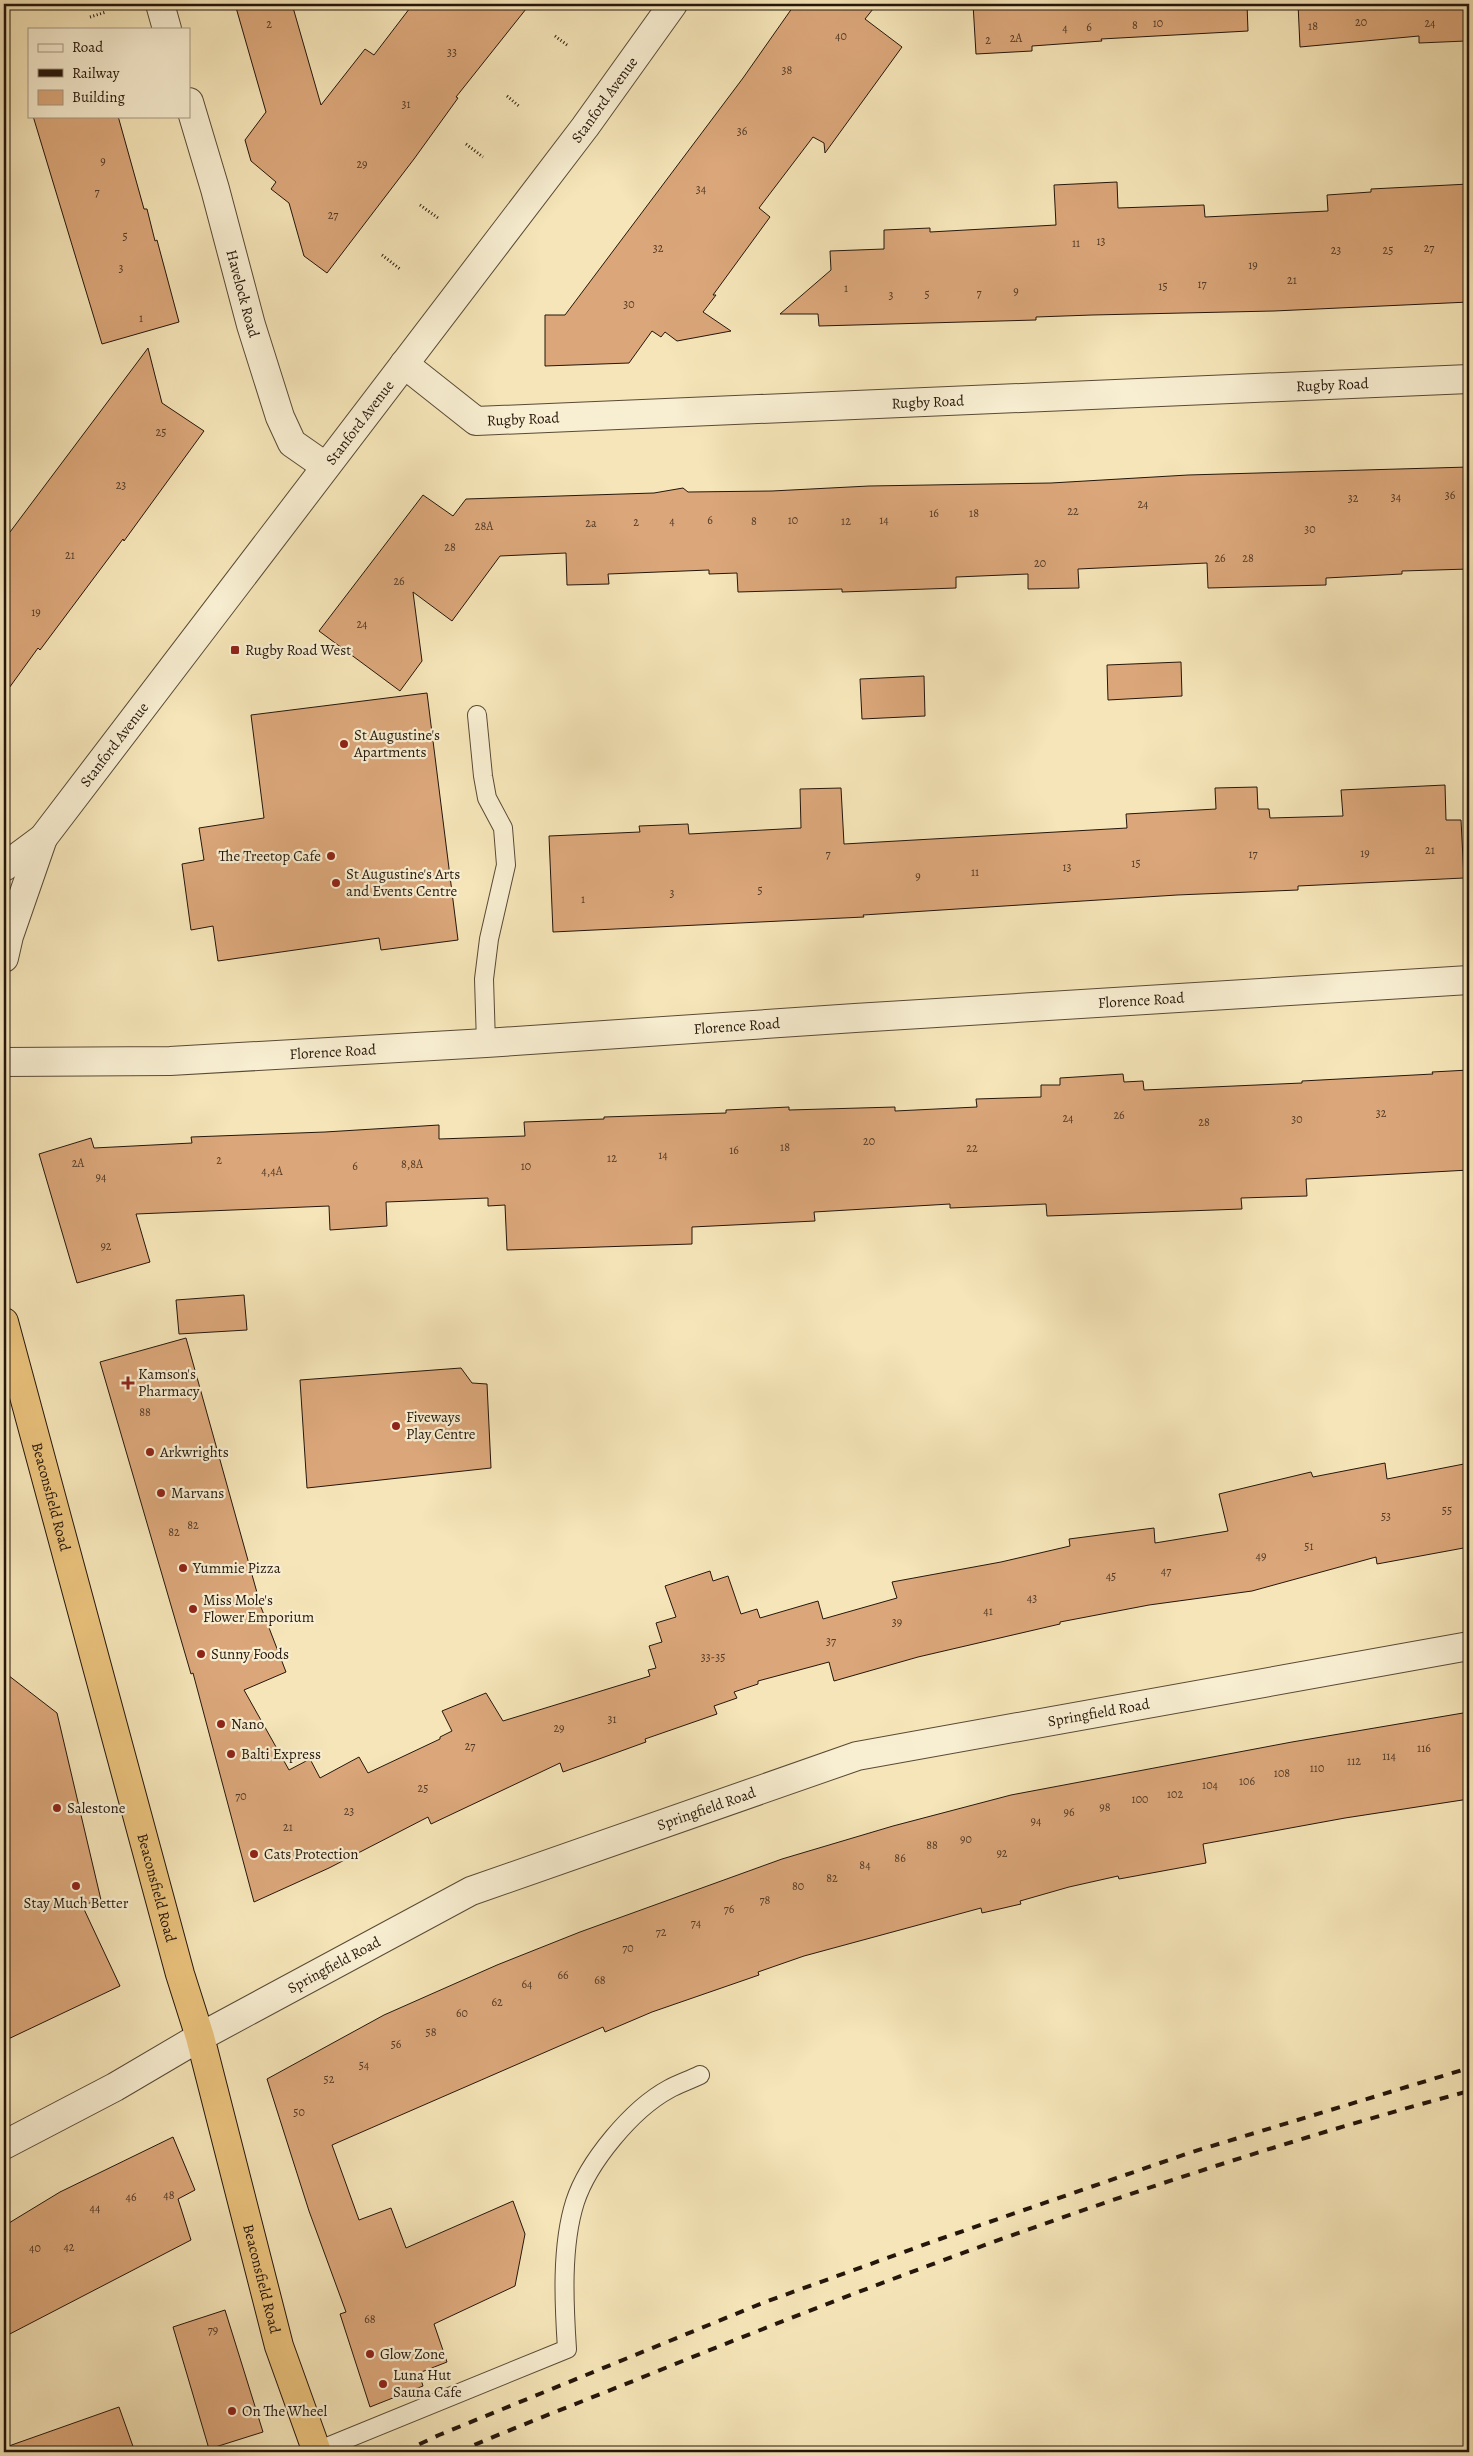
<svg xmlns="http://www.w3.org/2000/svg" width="1473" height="2456" font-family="Alegreya,serif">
  <rect width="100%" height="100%" fill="#f5e5b8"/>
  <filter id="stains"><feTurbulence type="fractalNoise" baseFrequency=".004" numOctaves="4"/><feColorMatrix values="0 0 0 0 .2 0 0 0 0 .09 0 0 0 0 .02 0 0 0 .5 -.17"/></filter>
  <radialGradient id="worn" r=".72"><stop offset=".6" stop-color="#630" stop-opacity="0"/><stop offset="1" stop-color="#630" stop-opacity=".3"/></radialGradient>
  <g fill="#dba77a" stroke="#25160b">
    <path d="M235 4H292L321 105 365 49 374 55 413 4H530L456 97 458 98 414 159 327 273 304 256 289 203 271 189 276 182 251 161 245 140 266 112Z"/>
    <path d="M795 4H877L865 19 902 47 825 153 824 143 813 137 759 208 770 217 713 295H716L703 312 731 331 677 341 665 332 661 337 652 331 629 363 545 366V315H565L743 78Z"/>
    <path d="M973 4H1247L1248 31 1101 39 1102 41 1032 46V51L976 54Z"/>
    <path d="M1298 4H1469V33H1466V41L1419 43V36L1300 47Z"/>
    <path d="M33 116H118L144 209H147L155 241 157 240 179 322 102 344Z"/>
    <path d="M1117 182 1118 208 1204 205 1205 217 1328 211 1327 195 1371 192V189L1469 184V302L1274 311 1092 315 1036 317V320L819 326 818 314H780L831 270 830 251 884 249V230L930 228V232L1056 225 1054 185Z"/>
    <path d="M148 348 162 403 204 431 124 541 123 539 40 650 38 648 4 695V540Z"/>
    <path d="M1469 467V569L1402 571V574L1326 578V585L1208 588 1207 563 1078 569 1079 588 1028 589V574L956 577V588L842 592V589L738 592 737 573 709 574V570L608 574 609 584 567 585 566 553 500 556 452 621 413 592 422 661 400 691 319 631 423 495 453 516 466 499 654 493 683 488 688 492 772 491 869 486 1051 483 1188 475Z"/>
    <path d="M1181 662 1182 696 1108 700 1107 665Z"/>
    <path d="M924 676 925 716 862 719 860 679Z"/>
    <path d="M427 693 458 940 381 950 379 938 218 961 213 926 191 930 182 864 204 860 199 828 264 818 251 715Z"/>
    <path d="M1445 785 1446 820H1461L1464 878 1298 886V890L1177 895 863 915 864 917 553 932 549 836 640 832 639 826 688 824 689 834 801 828 800 789 841 788 844 844 1127 828 1126 814 1216 809 1215 788 1257 787 1258 809H1269L1270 818 1343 816 1341 790Z"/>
    <path d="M1469 1070V1170L1306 1179 1307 1196 1241 1198 1242 1209 1047 1216 1046 1204 950 1208V1204L814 1212 815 1221 692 1227V1244L507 1250 505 1205 488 1206V1198L386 1202 387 1226 330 1230 329 1206 136 1214 150 1262 77 1283 39 1154 91 1138 94 1148 192 1143 191 1137 325 1132 439 1125V1139L525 1136 524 1122 604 1119V1117L726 1113V1110L789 1107V1110L895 1107V1111L977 1107 976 1099 1041 1097V1085H1060V1078L1123 1074 1124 1082 1143 1081 1144 1090 1302 1083V1081L1433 1074 1432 1072Z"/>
    <path d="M244 1295 247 1330 179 1334 176 1300Z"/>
    <path d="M186 1338 261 1607 286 1672 244 1690 289 1770 310 1759 320 1778 359 1757 368 1773 440 1739V1737L452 1731 442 1711 486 1693 503 1721 650 1676 648 1670 656 1668 649 1646 662 1642 656 1623 676 1617 665 1586 710 1571 713 1581 728 1576 741 1614 757 1609 760 1618 818 1601 823 1619 897 1598 892 1582 1001 1562 1070 1546 1069 1539 1154 1528 1155 1543 1228 1531 1219 1494 1311 1472 1313 1477 1385 1463 1387 1479 1469 1463V1547L1377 1564 1376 1557 1252 1591 1149 1605 1060 1622V1624L918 1657 834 1681 829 1662 758 1681V1684L734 1692 737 1698 714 1706 717 1714 645 1739 646 1742 563 1772 560 1763 431 1824 428 1817 329 1868 254 1902 193 1673 191 1674 100 1362Z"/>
    <path d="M461 1368 472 1383 487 1384 491 1468 307 1488 300 1380Z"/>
    <path d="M4 1672 57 1713 101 1900 82 1905 120 1986 4 2041Z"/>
    <path d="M1469 1712V1799L1345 1818 1203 1844 1206 1863 1119 1879 1118 1876 1069 1887 1020 1901 1021 1904 982 1913 981 1908 804 1956 758 1972 759 1975 652 2012 605 2032 603 2027 332 2145 359 2220 391 2208 406 2248 513 2201 525 2234 515 2286 434 2324 447 2362 419 2373 423 2386 370 2407 340 2314 346 2312 309 2211 267 2079 384 2015 497 1965 580 1932 782 1859 893 1826 1011 1795 1292 1742Z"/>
    <path d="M173 2137 195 2190 178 2199 191 2240 4 2337V2226L60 2192Z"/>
    <path d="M225 2310 263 2432 209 2449 173 2327Z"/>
    <path d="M119 2407 135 2452H7L6 2447Z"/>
  </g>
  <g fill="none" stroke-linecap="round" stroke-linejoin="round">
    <g stroke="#594a36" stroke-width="20">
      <g id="service">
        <path d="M477 715 483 776 487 798 503 828 506 865 489 939 484 979 486 1043"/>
        <path d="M317 2451 567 2349C564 2304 561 2246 575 2202 588 2162 632 2109 669 2089 678 2084 690 2080 700 2075"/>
      </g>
    </g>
    <g stroke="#594a36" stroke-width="30">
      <g id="minor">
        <path d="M160 4 167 29"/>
        <path id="s1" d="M189 102 215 189 251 325 280 417 292 443 325 466"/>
        <path id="s2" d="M404 364 476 421 1469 379"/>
        <path id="s3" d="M4 1062 170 1061 486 1043 855 1018 1469 980"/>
        <path id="s4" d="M4 2145 115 2087 200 2037 471 1891 857 1756 1469 1646"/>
      </g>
    </g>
    <g stroke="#594a36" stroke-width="30">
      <g id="tertiary">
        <path id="s5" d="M4 867 43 838 585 127 673 4"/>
        <path d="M4 958 9 936 43 838"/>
      </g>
    </g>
    <g stroke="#25160b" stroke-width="30">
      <g id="trunk">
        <path id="s6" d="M4 1322 180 1974 200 2037 279 2346 317 2452"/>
      </g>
    </g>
    <g stroke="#25160b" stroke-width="3" stroke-dasharray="1 2.5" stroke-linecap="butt">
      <path d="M90 17 106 12"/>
      <path d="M555 36 567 45"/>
      <path d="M507 96 520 107"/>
      <path d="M466 144 483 157"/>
      <path d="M420 205 438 218"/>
      <path d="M382 255 400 269"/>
    </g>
    <use href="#service" stroke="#f8eed1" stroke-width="18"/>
    <use href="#minor" stroke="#f8eed1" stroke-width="28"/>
    <use href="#tertiary" stroke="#f8eed1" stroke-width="28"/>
    <use href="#trunk" stroke="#eac27c" stroke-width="28"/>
    <g stroke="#25160b" stroke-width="4" stroke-dasharray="9 9" stroke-linecap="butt">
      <path d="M403 2452 439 2435 765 2302 940 2239 1192 2152 1469 2068"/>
      <path d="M458 2452C520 2425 584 2401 648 2375 916 2266 1190 2166 1469 2091"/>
    </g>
  </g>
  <g fill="#8f2418" stroke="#f8eed1" stroke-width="2">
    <rect x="230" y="645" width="10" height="10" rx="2.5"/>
    <circle cx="344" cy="744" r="5"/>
    <circle cx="331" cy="856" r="5"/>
    <circle cx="336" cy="883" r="5"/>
    <path d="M125.5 1375.5h5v5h5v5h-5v5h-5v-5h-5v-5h5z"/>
    <circle cx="396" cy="1426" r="5"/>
    <circle cx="150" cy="1452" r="5"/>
    <circle cx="161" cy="1493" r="5"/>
    <circle cx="183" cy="1568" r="5"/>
    <circle cx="193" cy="1609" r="5"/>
    <circle cx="201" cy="1654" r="5"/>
    <circle cx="221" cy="1724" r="5"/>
    <circle cx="231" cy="1754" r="5"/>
    <circle cx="57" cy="1808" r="5"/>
    <circle cx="254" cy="1854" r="5"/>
    <circle cx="76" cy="1886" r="5"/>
    <circle cx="370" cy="2354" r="5"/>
    <circle cx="383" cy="2384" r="5"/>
    <circle cx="232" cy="2411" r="5"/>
  </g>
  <g text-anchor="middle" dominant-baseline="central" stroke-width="4.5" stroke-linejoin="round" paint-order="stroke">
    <g font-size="12" fill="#523a27">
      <text x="1361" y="22">20</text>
      <text x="1158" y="23">10</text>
      <text x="1430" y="23">24</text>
      <text x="269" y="24">2</text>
      <text x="1135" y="25">8</text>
      <text x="1313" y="26">18</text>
      <text x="1089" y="27">6</text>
      <text x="1065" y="28">4</text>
      <text x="841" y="36">40</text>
      <text x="1016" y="38">2A</text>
      <text x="988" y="40">2</text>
      <text x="452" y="52">33</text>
      <text x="787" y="70">38</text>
      <text x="406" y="104">31</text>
      <text x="742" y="131">36</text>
      <text x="103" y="161">9</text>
      <text x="362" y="164">29</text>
      <text x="701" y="189">34</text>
      <text x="97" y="192">7</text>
      <text x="333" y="215">27</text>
      <text x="125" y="236">5</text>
      <text x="1101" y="241">13</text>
      <text x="1076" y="243">11</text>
      <text x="658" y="248">32</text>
      <text x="1429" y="248">27</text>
      <text x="1336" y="250">23</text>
      <text x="1388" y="250">25</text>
      <text x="1253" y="265">19</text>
      <text x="121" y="268">3</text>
      <text x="1292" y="280">21</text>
      <text x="1202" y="284">17</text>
      <text x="1163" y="286">15</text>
      <text x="846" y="288">1</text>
      <text x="1016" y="291">9</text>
      <text x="979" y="293">7</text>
      <text x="927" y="294">5</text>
      <text x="891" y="295">3</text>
      <text x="629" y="304">30</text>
      <text x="141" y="318">1</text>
      <text x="161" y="432">25</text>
      <text x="121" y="485">23</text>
      <text x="1450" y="495">36</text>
      <text x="1396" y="497">34</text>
      <text x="1353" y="498">32</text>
      <text x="1143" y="504">24</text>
      <text x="1073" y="511">22</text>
      <text x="934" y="513">16</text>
      <text x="974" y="513">18</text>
      <text x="710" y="520">6</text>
      <text x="793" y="520">10</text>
      <text x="884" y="520">14</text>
      <text x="672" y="521">4</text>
      <text x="754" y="521">8</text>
      <text x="846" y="521">12</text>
      <text x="636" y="522">2</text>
      <text x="591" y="523">2a</text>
      <text x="484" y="526">28A</text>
      <text x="1310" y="529">30</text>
      <text x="450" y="547">28</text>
      <text x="70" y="555">21</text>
      <text x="1220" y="558">26</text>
      <text x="1248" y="558">28</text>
      <text x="1040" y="563">20</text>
      <text x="399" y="581">26</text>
      <text x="36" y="612">19</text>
      <text x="362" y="624">24</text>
      <text x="1430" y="850">21</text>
      <text x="1365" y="853">19</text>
      <text x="828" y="854">7</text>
      <text x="1253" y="854">17</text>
      <text x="1136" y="863">15</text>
      <text x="1067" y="867">13</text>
      <text x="975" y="872">11</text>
      <text x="918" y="876">9</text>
      <text x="760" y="890">5</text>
      <text x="672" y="893">3</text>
      <text x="583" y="899">1</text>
      <text x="1381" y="1113">32</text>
      <text x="1119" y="1115">26</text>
      <text x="1068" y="1118">24</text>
      <text x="1297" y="1119">30</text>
      <text x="1204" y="1122">28</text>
      <text x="869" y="1141">20</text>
      <text x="785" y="1147">18</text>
      <text x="972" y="1148">22</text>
      <text x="734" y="1150">16</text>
      <text x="663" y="1155">14</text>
      <text x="612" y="1158">12</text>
      <text x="219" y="1160">2</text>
      <text x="78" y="1163">2A</text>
      <text x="412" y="1164">8,8A</text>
      <text x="355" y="1166">6</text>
      <text x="526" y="1166">10</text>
      <text x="272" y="1171">4,4A</text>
      <text x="101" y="1177">94</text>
      <text x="106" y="1246">92</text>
      <text x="145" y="1412">88</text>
      <text x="1447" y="1510">55</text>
      <text x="1386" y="1516">53</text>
      <text x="193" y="1525">82</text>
      <text x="174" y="1532">82</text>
      <text x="1309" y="1546">51</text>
      <text x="1261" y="1556">49</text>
      <text x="1166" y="1571">47</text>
      <text x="1111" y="1576">45</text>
      <text x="1032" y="1598">43</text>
      <text x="988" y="1611">41</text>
      <text x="897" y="1622">39</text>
      <text x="831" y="1641">37</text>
      <text x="713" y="1657">33-35</text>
      <text x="612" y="1719">31</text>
      <text x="559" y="1728">29</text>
      <text x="470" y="1746">27</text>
      <text x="1424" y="1748">116</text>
      <text x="1389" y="1756">114</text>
      <text x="1354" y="1761">112</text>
      <text x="1317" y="1768">110</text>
      <text x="1282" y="1773">108</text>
      <text x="1247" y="1781">106</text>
      <text x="1210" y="1785">104</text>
      <text x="423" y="1788">25</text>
      <text x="1175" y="1794">102</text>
      <text x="241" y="1796">70</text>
      <text x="1140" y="1799">100</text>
      <text x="1105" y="1807">98</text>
      <text x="349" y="1811">23</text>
      <text x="1069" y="1812">96</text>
      <text x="1036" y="1821">94</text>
      <text x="288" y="1827">21</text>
      <text x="966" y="1839">90</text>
      <text x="932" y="1845">88</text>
      <text x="1002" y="1853">92</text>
      <text x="900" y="1858">86</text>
      <text x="865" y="1865">84</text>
      <text x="832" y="1878">82</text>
      <text x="798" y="1886">80</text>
      <text x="765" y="1900">78</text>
      <text x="729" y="1909">76</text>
      <text x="696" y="1923">74</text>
      <text x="661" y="1932">72</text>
      <text x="628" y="1948">70</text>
      <text x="563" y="1975">66</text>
      <text x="600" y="1980">68</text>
      <text x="527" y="1984">64</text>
      <text x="497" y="2002">62</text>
      <text x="462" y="2013">60</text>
      <text x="431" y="2032">58</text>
      <text x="396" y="2044">56</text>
      <text x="364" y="2065">54</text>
      <text x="329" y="2079">52</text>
      <text x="299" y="2112">50</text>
      <text x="169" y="2195">48</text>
      <text x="131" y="2197">46</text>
      <text x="95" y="2208">44</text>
      <text x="69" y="2247">42</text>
      <text x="35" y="2248">40</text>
      <text x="370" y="2319">68</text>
      <text x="213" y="2330">79</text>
    </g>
    <g font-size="15" fill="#25160b" stroke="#f8eed1">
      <text stroke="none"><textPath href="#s5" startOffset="976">Stanford Avenue</textPath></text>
      <text stroke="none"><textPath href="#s1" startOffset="199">Havelock Road</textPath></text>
      <text stroke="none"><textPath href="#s2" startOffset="949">Rugby Road</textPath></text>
      <text stroke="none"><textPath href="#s2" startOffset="544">Rugby Road</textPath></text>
      <text stroke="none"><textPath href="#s2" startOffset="139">Rugby Road</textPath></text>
      <text stroke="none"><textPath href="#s5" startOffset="571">Stanford Avenue</textPath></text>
      <text stroke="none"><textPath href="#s5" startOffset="166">Stanford Avenue</textPath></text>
      <text stroke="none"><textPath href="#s3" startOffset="1139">Florence Road</textPath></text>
      <text stroke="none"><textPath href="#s3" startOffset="734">Florence Road</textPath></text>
      <text stroke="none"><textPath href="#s3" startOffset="329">Florence Road</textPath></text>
      <text stroke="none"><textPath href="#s6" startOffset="181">Beaconsfield Road</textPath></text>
      <text stroke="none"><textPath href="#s4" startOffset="1186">Springfield Road</textPath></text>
      <text stroke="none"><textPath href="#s4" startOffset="781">Springfield Road</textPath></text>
      <text stroke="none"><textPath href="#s6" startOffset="586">Beaconsfield Road</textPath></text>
      <text stroke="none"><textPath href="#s4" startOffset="376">Springfield Road</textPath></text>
      <text stroke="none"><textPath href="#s6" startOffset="991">Beaconsfield Road</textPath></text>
    </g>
    <g font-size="15" fill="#25160b" stroke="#f8eed1" text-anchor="start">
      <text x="245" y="650">Rugby Road West</text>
      <text x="354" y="735">St Augustine's<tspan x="354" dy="17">Apartments</tspan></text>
      <text x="321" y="856" text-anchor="end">The Treetop Cafe</text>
      <text x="346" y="874">St Augustine's Arts<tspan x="346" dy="17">and Events Centre</tspan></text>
      <text x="138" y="1374">Kamson's<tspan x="138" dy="17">Pharmacy</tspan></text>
      <text x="406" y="1417">Fiveways<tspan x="406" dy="17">Play Centre</tspan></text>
      <text x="160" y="1452">Arkwrights</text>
      <text x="171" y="1493">Marvans</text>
      <text x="193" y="1568">Yummie Pizza</text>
      <text x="203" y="1600">Miss Mole's<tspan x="203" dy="17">Flower Emporium</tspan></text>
      <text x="211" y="1654">Sunny Foods</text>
      <text x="231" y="1724">Nano</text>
      <text x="241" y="1754">Balti Express</text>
      <text x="67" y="1808">Salestone</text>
      <text x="264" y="1854">Cats Protection</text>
      <text x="76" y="1903" text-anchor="middle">Stay Much Better</text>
      <text x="380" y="2354">Glow Zone</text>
      <text x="393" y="2375">Luna Hut<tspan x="393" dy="17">Sauna Cafe</tspan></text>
      <text x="242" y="2411">On The Wheel</text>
    </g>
  </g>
  <rect width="1473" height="2456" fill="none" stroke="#f5e5b8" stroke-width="20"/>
  <rect x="5" y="5" width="1463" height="2446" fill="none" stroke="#25160b" stroke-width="2.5"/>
  <rect x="10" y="10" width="1453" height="2436" fill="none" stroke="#25160b"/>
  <rect x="28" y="28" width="162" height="90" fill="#f8eed1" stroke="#a49882"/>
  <rect x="38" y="44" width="25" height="8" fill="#f8eed1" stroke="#a49882"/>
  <text x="72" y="52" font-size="15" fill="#25160b">Road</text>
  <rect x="38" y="69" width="25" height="8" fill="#25160b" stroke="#a49882"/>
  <text x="72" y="78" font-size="15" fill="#25160b">Railway</text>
  <rect x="38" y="90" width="25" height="15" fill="#dba77a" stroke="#a49882"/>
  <text x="72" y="102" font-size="15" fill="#25160b">Building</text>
  <rect width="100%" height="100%" filter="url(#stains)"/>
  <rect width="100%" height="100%" fill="url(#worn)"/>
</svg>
